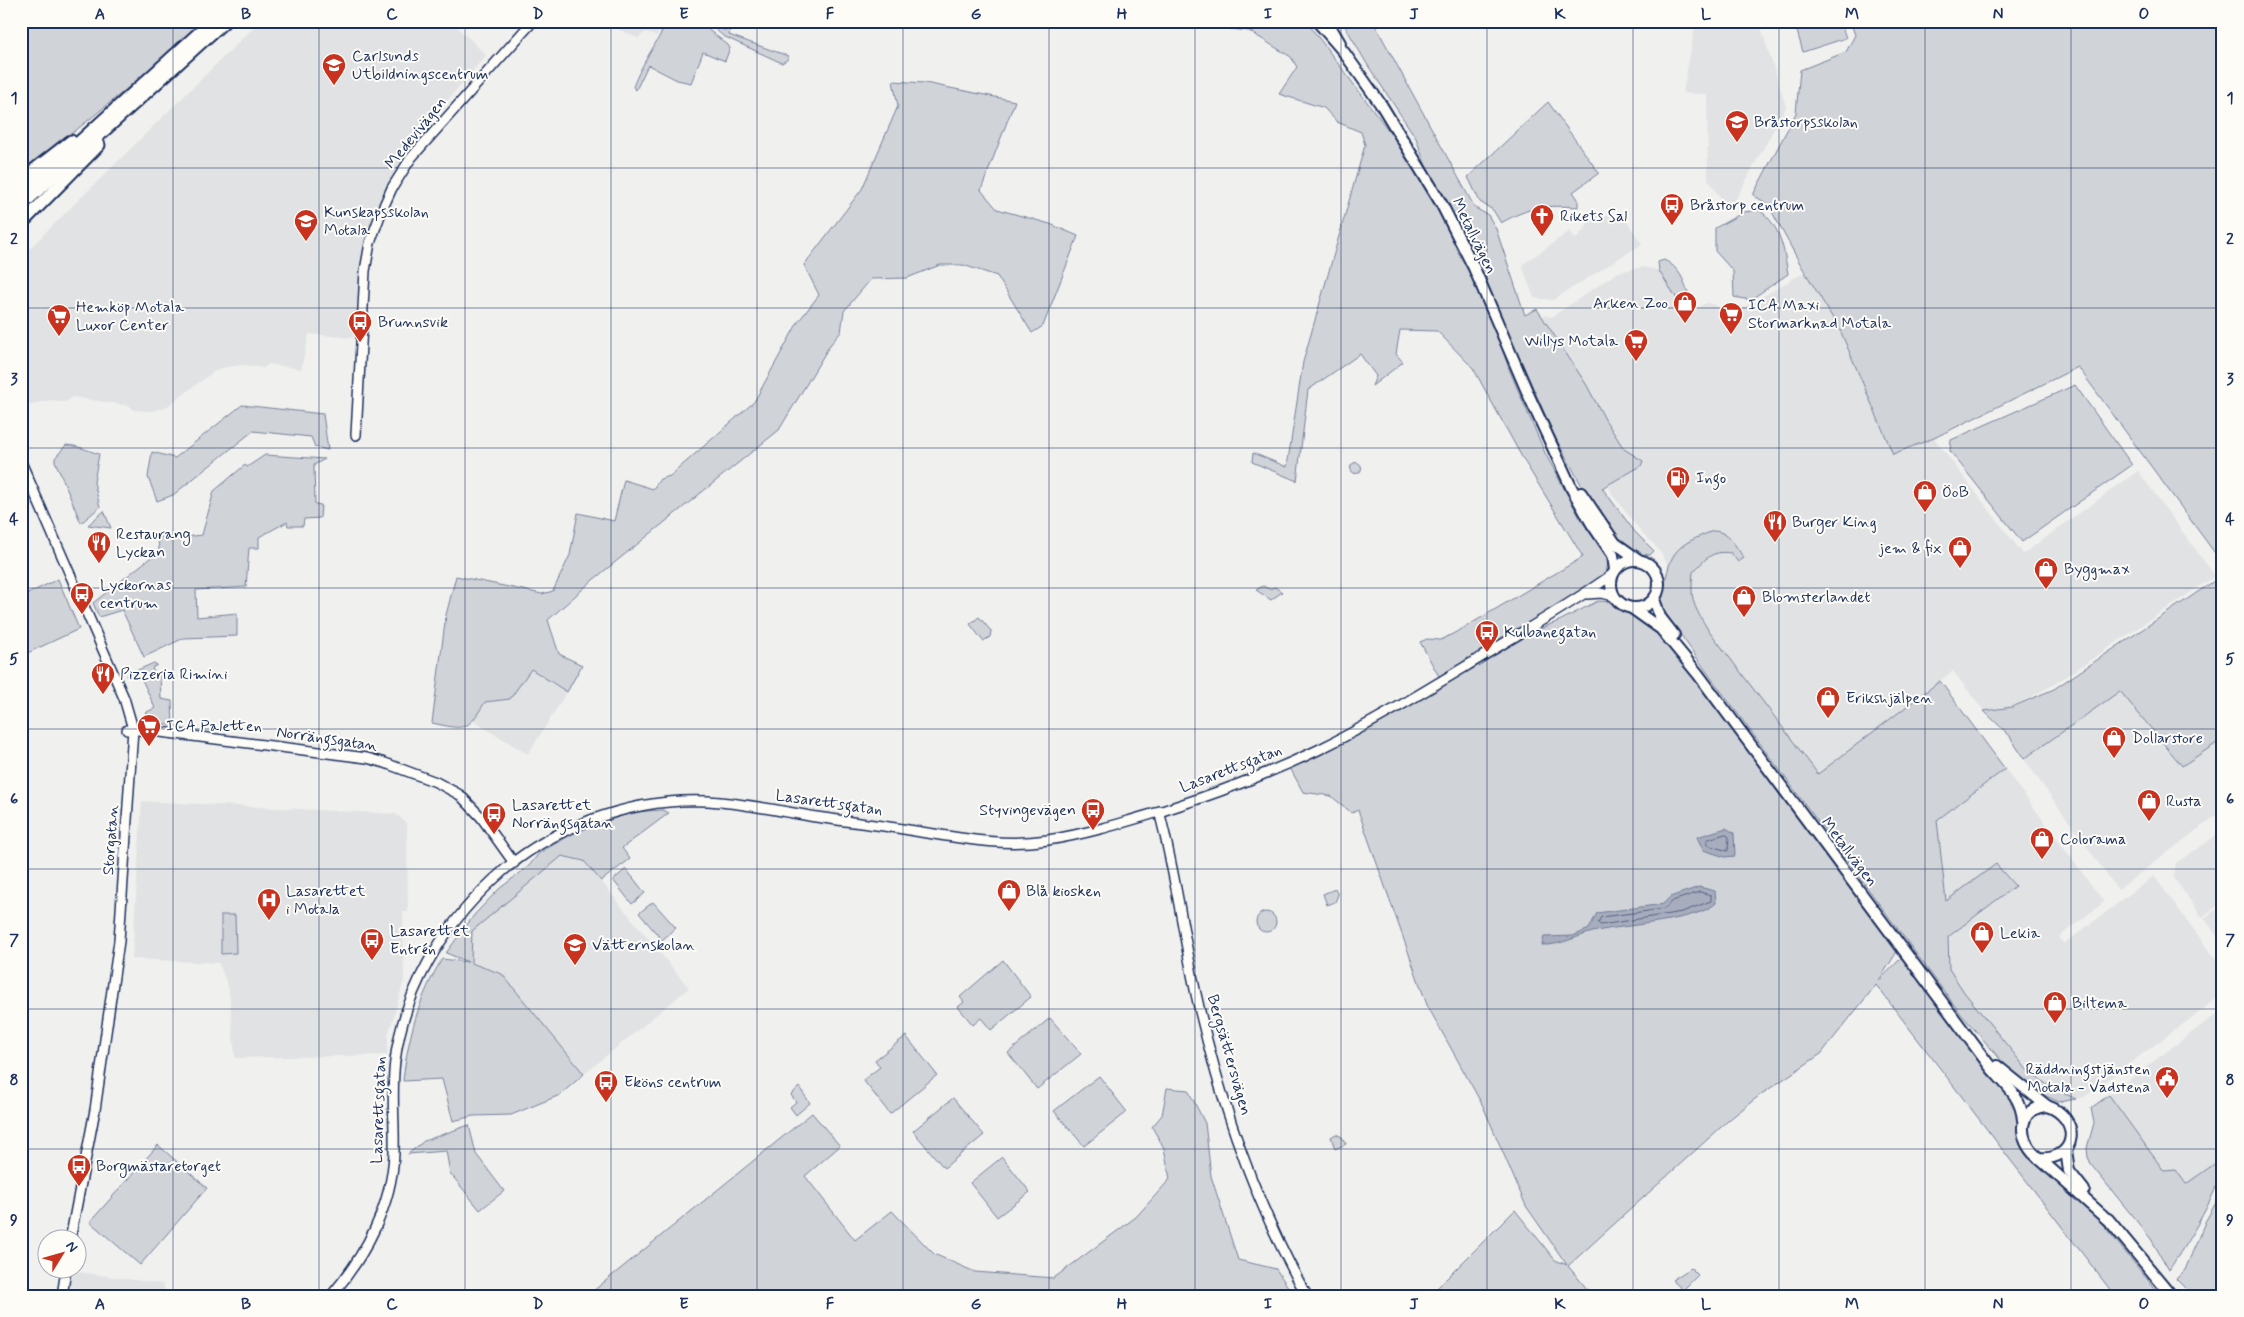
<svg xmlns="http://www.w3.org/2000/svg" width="2244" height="1317" font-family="Mynerve,sans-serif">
  <rect width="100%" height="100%" fill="#f0f0ee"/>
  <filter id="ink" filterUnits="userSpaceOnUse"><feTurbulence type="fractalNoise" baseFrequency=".02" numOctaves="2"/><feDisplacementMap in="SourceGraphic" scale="10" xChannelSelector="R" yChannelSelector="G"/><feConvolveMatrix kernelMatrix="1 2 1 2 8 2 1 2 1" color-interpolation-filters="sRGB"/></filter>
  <g filter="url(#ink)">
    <g fill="#e0e2e3">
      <path d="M260 21H451L486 55 422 130 392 179 365 244 360 274 353 338 309 334 301 369 269 364 263 368 243 365 226 367 213 372 165 408 151 411 134 410 130 406 73 397 65 402 52 400 21 406V257Z"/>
      <path d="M600 21H663L657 36 646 32 638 38Z"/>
      <path d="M1696 21H1759L1786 107 1736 199 1726 206 1708 179 1707 94 1683 93Z"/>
      <path d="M1589 215 1623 216 1642 244 1553 300 1534 298 1522 265 1570 231 1576 239 1587 226Z"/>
      <path d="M1643 267 1658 270 1687 313 1707 303 1715 305 1727 317 1805 272 1840 330 1893 454 1934 438 2023 554 2138 471 2215 576 2053 685 2012 707 1984 711 1953 671 1818 775 1707 628 1659 550 1639 529 1612 494 1530 312 1552 317 1618 272Z"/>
      <path d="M530 669 567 692 528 754 473 721 485 702 510 699Z"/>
      <path d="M2120 691 2181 766 2223 739V810L2118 890 2024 759Z"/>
      <path d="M2005 769 2104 902 2059 937 2064 944 2154 876 2222 968V988L2218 995 2205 1008 2084 1097 2076 1099 2049 1086 2028 1071 1964 992 1949 969 1948 937 2015 886 1996 864 1946 902 1937 820Z"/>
      <path d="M142 801 396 814 407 824 408 912H403L404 980 388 1036 387 1055 235 1058 229 990 219 963 132 959Z"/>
      <path d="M2223 831V902L2202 917 2174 878 2176 863Z"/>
      <path d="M562 856 584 861 689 988 584 1074 502 974 471 963 472 930Z"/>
      <path d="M2223 905V944L2204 918Z"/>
      <path d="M2223 1012V1158L2187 1184 2176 1170 2164 1171 2109 1095 2210 1019Z"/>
      <path d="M72 1271 162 1284 169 1296H69Z"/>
    </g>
    <g fill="#d0d3d8" stroke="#76819b">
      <path d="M21 21H203L161 61 21 175Z"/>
      <path d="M667 21H697L728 45 730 48 725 61 703 52 691 83 677 80 648 65 636 90 633 87C641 64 657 44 667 21Z"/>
      <path d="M706 21H714L723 30H730L729 35 788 56V59L782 63 723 36Z"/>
      <path d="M1210 21H1234L1232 28 1243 21H1306L1435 192 1416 138 1367 64 1342 21H1375L1374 23 1475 208 1488 215 1496 229 1525 315 1537 309 1586 384 1606 421 1624 449 1643 461 1641 466 1602 488 1635 532 1654 551 1650 555 1638 554 1616 539 1588 497 1555 437 1523 365 1476 270 1509 369 1545 453 1581 520 1609 559 1606 572 1600 579 1558 605 1502 645 1561 620 1598 601 1611 602 1650 625 1665 639 1861 903 1898 950 1878 982 1903 956 2014 1099 2018 1119 2017 1132 2024 1148 2091 1210 2161 1296H2115L1876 985 1821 1054 1760 1095 1730 1119 1568 1266 1593 1296H1429L1515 1210 1555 1260 1567 1265 1526 1206 1483 1106 1427 1005 1358 810 1352 813 1331 796 1303 792 1288 764 1441 680 1420 642 1427 639 1441 640 1462 629 1583 557 1523 459 1473 368 1437 331 1400 330 1396 354 1403 362 1372 386 1376 376 1360 354 1308 390 1297 481 1252 462 1253 453 1287 467 1303 362 1365 145 1361 132 1337 122 1324 108 1279 94 1297 67 1291 57 1249 31 1231 29Z"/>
      <path d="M1794 21H1840L1846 38 1803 52Z"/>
      <path d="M1850 21H2223V564L2078 367 1934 438 1893 454 1840 330 1802 267 1772 212 1776 209 1753 195 1796 113 1800 70 1846 52 1855 35Z"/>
      <path d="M893 81 925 83 1015 101 981 190 997 209 1050 224 1078 236 1043 326 1032 333 997 276 963 265H940L907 278 871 279 844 311 841 332 830 345 779 430 593 580 548 620 559 654 582 665 567 692 531 669 510 699 485 702C467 732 465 730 432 723L446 615 456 576 542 594 553 591 570 555 578 513 614 521 624 480 653 489 660 479 670 476 754 402 798 322 819 295 804 265 862 189 898 106Z"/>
      <path d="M1548 102 1599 173 1573 192 1578 199V207C1545 205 1531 206 1501 223L1493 210 1480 202 1468 177Z"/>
      <path d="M1759 210C1781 225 1784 250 1788 274L1750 300 1734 297 1733 271 1715 251V228L1744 212Z"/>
      <path d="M1664 260C1679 267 1684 280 1689 296L1679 302 1659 271 1658 262Z"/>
      <path d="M2075 385 2132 465 2022 542 1950 451 1951 440Z"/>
      <path d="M242 405 323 414 328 450 315 447 311 437 253 431 173 495 157 501 148 477 152 452 175 458Z"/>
      <path d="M66 445C80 446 86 450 99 454L94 482 100 507 81 523 55 461V458Z"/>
      <path d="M265 455 325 459 314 465 315 504 321 505 320 518 304 519 303 526H288L287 522 259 537V548H249L246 587 196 590 197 617 237 613V636L184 638 144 657 122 610 99 617 93 603 159 551 158 539 168 534 176 538 202 535 214 491 245 465 247 467Z"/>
      <circle cx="1356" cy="468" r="5.5"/>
      <path d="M104 511 111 528 88 525Z"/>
      <path d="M1713 531C1729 531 1735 546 1744 558L1738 562 1731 553C1711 550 1706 559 1693 572 1690 599 1693 605 1707 628L1818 774 1940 681 2005 769 1937 820 1946 901 1996 864 2015 886 1948 937 1949 969 1964 992 2028 1071 2049 1086 2076 1099 2059 1102 2046 1096 2013 1074 1961 1014 1709 675 1662 608C1661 601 1663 596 1664 589 1670 550 1677 545 1713 531Z"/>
      <path d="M2223 575V739L2182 766 2120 691 2024 759 2009 735 1984 711 2012 707 2054 689Z"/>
      <path d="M58 579 79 629 21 656V597Z"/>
      <path d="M1263 586 1269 589 1275 587 1282 592 1271 600 1256 590Z"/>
      <path d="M979 617 991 631 990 637 983 641 970 624Z"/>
      <path d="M154 663 157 665 152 668 156 676 160 675 161 699 172 701 173 726 160 723 145 713 155 708 139 673 127 677 126 675Z"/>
      <path d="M663 810 669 813 622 848 630 859 601 881 584 861 562 856 472 931 471 963 502 974 584 1074 560 1095 511 1115 473 1116 453 1121 442 1079 403 1081C408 1037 419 997 442 959L468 962 446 953 475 914 499 889 529 866 539 853 576 832 601 823 633 812Z"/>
      <path d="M626 869 645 893 632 904 613 880Z"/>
      <path d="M1335 889 1338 895 1335 902 1327 905 1323 894Z"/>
      <path d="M653 902 676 928 662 940 639 913Z"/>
      <circle cx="1266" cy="922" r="10"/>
      <path d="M221 915H235L236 953 221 954Z"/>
      <path d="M1003 960 1031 997 991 1030 981 1018 973 1025 958 1007 964 1002 960 997Z"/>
      <path d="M1050 1018 1081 1054 1037 1089 1008 1053Z"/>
      <path d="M906 1036 937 1075 890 1114 863 1080 880 1067 875 1060Z"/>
      <path d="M1099 1076 1127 1112 1084 1146 1054 1111Z"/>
      <path d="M799 1087 810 1103 796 1115 790 1107 796 1102 791 1095Z"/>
      <path d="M1167 1088 1188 1090 1205 1123 1211 1176 1238 1260 1276 1269 1294 1296H587L812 1113 840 1146 805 1176 855 1240 892 1211 934 1254 975 1272 1054 1278 1136 1217 1170 1179 1164 1148 1152 1127 1162 1115Z"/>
      <path d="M2109 1095 2164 1171 2176 1170 2186 1184 2223 1158C2223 1188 2186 1244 2169 1270L2151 1239 2092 1166 2088 1157 2087 1148 2094 1123 2091 1108Z"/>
      <path d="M953 1098 984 1135 944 1168 913 1131Z"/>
      <path d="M469 1125 476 1154 504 1191 480 1210 450 1173 446 1151 408 1154 424 1141Z"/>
      <path d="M1336 1134 1342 1137 1346 1144 1335 1149 1331 1137Z"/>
      <path d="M158 1145 207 1188 140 1265 90 1222Z"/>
      <path d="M1002 1157 1030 1192 997 1217 970 1183Z"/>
      <path d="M2223 1190V1296H2193L2176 1279 2185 1270 2205 1222Z"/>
      <path d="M1691 1268 1698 1275 1683 1290 1672 1280Z"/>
    </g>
    <g fill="#a7adbd" stroke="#6f7b97">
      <path d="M1726 828 1734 833 1735 856 1725 857 1703 850 1697 837Z"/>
      <path d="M1699 887 1715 891 1716 903C1699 921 1624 925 1597 931 1578 935 1561 946 1542 945L1544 937 1573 936 1589 929 1597 913 1663 904 1670 897Z"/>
    </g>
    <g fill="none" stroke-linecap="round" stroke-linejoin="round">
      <g stroke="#536184" stroke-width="1">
        <path d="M1726 834 1729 837 1728 851 1707 845V840Z"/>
        <path d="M1700 892 1711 895V901L1682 912 1601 925 1598 923 1601 917 1664 909 1673 901Z"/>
      </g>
      <g stroke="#1b2f5e" stroke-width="12">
        <g id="secondary">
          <path d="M356 435 365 271 370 243 382 210 392 188 411 158 533 21"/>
          <path d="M21 462 124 698 133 729 119 941 95 1110 70 1240"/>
          <path d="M1587 594 1601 593 1613 596"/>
          <path d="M127 730H144L367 758 385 763 436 782 460 795 481 817 514 863"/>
          <path d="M1159 811C1175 871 1183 933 1196 994 1219 1098 1254 1202 1307 1296"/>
          <path d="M62 1296 66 1270"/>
          <path d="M331 1296C365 1256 392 1206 394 1153 395 1122 391 1092 395 1061 404 990 442 928 493 880 547 828 632 797 708 801 744 803 780 811 816 817 849 822 882 825 915 831 960 838 1002 847 1048 840 1087 834 1125 822 1162 811 1215 794 1268 774 1318 750 1373 723 1425 691 1478 659 1523 631 1570 605 1613 574"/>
        </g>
      </g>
      <g stroke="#1b2f5e" stroke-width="14">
        <g id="primary">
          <path d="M1317 21 1343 51 1382 106 1441 203 1474 268 1529 396 1572 489 1592 524 1613 555 1615 570"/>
          <path d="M1327 21 1340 43"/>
          <path d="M1581 493 1615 543 1639 560"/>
          <circle cx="1635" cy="584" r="24"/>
          <path d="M1654 599 1660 617 1674 635"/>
          <path d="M1633 609 1661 629 1698 674 1992 1069C2007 1086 2021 1097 2023 1120"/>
          <path d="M1997 1066 2047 1106"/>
          <path d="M2066 1150 2069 1171 2084 1190"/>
          <path d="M2038 1158C2079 1162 2081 1117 2047 1106 2019 1108 2017 1135 2033 1153L2110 1222"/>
          <path d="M2108 1219 2172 1296"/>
        </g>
      </g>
      <g stroke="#1b2f5e" stroke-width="15">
        <g id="highway">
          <path d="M21 180 71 141"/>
          <path d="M21 195 212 21"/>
          <path d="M21 206 225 21"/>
          <path d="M21 224 99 145"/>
        </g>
      </g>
      <use href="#secondary" stroke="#fdfcf7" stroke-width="9"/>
      <use href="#primary" stroke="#fdfcf7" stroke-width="10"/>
      <use href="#highway" stroke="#fdfcf7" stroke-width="11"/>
    </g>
  </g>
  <path fill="none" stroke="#1b2f5e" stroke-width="1" stroke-opacity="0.55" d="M173 21V1296M319 21V1296M465 21V1296M611 21V1296M757 21V1296M903 21V1296M1049 21V1296M1195 21V1296M1341 21V1296M1487 21V1296M1633 21V1296M1779 21V1296M1925 21V1296M2071 21V1296M21 168H2223M21 308H2223M21 448H2223M21 588H2223M21 729H2223M21 869H2223M21 1009H2223M21 1149H2223"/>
  <defs>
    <g id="school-pin" transform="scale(1.25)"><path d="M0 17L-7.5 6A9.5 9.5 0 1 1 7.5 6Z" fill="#c8321e" stroke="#fdfcf7"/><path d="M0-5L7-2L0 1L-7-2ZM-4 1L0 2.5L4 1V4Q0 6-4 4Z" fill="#fff"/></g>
    <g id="bus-pin" transform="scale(1.25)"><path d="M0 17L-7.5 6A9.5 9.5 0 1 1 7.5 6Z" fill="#c8321e" stroke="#fdfcf7"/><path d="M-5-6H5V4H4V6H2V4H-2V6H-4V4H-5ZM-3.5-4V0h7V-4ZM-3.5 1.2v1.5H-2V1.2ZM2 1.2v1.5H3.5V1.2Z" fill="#fff"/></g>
    <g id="church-pin" transform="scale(1.25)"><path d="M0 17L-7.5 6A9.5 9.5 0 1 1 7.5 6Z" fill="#c8321e" stroke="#fdfcf7"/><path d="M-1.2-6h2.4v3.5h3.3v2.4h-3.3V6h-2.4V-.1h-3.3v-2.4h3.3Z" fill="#fff"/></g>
    <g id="shop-pin" transform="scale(1.25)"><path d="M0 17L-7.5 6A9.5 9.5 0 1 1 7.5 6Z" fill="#c8321e" stroke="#fdfcf7"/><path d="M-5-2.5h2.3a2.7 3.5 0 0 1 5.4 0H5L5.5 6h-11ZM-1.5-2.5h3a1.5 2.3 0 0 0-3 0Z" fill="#fff"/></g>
    <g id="supermarket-pin" transform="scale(1.25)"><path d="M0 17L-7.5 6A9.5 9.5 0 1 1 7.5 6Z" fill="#c8321e" stroke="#fdfcf7"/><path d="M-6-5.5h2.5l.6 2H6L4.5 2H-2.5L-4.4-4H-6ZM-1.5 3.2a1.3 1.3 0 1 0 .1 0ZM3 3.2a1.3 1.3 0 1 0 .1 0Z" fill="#fff"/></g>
    <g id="fuel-pin" transform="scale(1.25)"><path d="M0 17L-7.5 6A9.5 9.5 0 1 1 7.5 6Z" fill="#c8321e" stroke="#fdfcf7"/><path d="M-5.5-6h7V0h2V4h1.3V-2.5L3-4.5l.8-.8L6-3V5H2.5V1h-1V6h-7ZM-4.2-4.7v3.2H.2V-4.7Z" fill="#fff"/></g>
    <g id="restaurant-pin" transform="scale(1.25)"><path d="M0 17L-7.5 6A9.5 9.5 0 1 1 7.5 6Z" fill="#c8321e" stroke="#fdfcf7"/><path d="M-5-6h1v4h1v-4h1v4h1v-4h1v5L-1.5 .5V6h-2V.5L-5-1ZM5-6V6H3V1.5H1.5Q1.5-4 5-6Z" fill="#fff"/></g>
    <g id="hospital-pin" transform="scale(1.25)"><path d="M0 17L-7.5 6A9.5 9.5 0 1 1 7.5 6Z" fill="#c8321e" stroke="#fdfcf7"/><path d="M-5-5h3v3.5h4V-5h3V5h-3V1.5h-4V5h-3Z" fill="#fff"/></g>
    <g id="civic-pin" transform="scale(1.25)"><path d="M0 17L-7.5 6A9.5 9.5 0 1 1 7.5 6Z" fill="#c8321e" stroke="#fdfcf7"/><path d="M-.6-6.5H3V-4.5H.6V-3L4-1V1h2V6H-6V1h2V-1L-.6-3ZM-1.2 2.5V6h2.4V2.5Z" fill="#fff"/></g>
  </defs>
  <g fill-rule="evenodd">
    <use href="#school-pin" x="334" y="65"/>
    <use href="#school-pin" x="1737" y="122"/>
    <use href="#bus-pin" x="1672" y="205"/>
    <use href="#church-pin" x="1542" y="216"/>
    <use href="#school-pin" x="306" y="221"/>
    <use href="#shop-pin" x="1685" y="303"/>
    <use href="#supermarket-pin" x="1731" y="314"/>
    <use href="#supermarket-pin" x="59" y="316"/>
    <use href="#bus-pin" x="360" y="322"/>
    <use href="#supermarket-pin" x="1636" y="341"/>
    <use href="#fuel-pin" x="1678" y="478"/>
    <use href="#shop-pin" x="1925" y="492"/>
    <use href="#restaurant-pin" x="1775" y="522"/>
    <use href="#restaurant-pin" x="99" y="543"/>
    <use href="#shop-pin" x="1960" y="548"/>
    <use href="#shop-pin" x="2046" y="569"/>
    <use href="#bus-pin" x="82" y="594"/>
    <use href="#shop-pin" x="1744" y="597"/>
    <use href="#bus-pin" x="1487" y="632"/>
    <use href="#restaurant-pin" x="103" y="674"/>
    <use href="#shop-pin" x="1828" y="698"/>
    <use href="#supermarket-pin" x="149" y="726"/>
    <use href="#shop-pin" x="2114" y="738"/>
    <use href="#shop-pin" x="2149" y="801"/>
    <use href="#bus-pin" x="1093" y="810"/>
    <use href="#bus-pin" x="494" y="814"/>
    <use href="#shop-pin" x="2042" y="839"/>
    <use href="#shop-pin" x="1009" y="891"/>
    <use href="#hospital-pin" x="269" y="900"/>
    <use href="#shop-pin" x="1982" y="933"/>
    <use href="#bus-pin" x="372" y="940"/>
    <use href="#school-pin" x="575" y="945"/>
    <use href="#shop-pin" x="2055" y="1003"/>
    <use href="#civic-pin" x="2167" y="1078"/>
    <use href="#bus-pin" x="606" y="1082"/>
    <use href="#bus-pin" x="79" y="1166"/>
  </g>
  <g text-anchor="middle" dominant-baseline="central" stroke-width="4" stroke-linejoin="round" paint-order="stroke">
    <g font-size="16" fill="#1b2f5e" stroke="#fdfcf7" text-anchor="start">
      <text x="352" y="56">Carlsunds<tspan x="352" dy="18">Utbildningscentrum</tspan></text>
      <text x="1754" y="122">Bråstorpsskolan</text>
      <text x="1690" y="205">Bråstorp centrum</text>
      <text x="324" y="212">Kunskapsskolan<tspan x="324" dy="18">Motala</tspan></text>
      <text x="1560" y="216">Rikets Sal</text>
      <text x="1668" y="303" text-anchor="end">Arken Zoo</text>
      <text x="1748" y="305">ICA Maxi<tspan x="1748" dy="18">Stormarknad Motala</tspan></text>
      <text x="76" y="307">Hemköp Motala<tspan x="76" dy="18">Luxor Center</tspan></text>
      <text x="378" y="322">Brunnsvik</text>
      <text x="1618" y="341" text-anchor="end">Willys Motala</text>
      <text x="1696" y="478">Ingo</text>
      <text x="1942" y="492">ÖoB</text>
      <text x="1792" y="522">Burger King</text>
      <text x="116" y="534">Restaurang<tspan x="116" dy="18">Lyckan</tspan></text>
      <text x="1942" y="548" text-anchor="end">jem &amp; fix</text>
      <text x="2064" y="569">Byggmax</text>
      <text x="100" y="585">Lyckornas<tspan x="100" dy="18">centrum</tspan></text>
      <text x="1762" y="597">Blomsterlandet</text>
      <text x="1504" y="632">Kulbanegatan</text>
      <text x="120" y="674">Pizzeria Rimini</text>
      <text x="1846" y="698">Erikshjälpen</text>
      <text x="166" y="726">ICA Paletten</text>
      <text x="2132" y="738">Dollarstore</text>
      <text x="2166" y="801">Rusta</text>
      <text x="512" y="805">Lasarettet<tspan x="512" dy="18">Norrängsgatan</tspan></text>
      <text x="1076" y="810" text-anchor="end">Styvingevägen</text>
      <text x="2060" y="839">Colorama</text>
      <text x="286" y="891">Lasarettet<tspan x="286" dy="18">i Motala</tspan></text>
      <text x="1026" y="891">Blå kiosken</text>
      <text x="390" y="931">Lasarettet<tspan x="390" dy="18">Entrén</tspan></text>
      <text x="2000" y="933">Lekia</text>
      <text x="592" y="945">Vätternskolan</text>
      <text x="2072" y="1003">Biltema</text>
      <text x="2150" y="1069" text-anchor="end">Räddningstjänsten<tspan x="2150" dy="18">Motala - Vadstena</tspan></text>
      <text x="624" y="1082">Eköns centrum</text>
      <text x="96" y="1166">Borgmästaretorget</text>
    </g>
    <g font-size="16" fill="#1b2f5e" stroke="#fdfcf7">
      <text transform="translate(416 133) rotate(-51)">Medevivägen</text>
      <text transform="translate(1474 236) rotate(64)">Metallvägen</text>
      <text transform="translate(327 739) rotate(8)">Norrängsgatan</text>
      <text transform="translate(1231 769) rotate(-21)">Lasarettsgatan</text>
      <text transform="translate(829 803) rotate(8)">Lasarettsgatan</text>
      <text transform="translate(111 840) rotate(-86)">Storgatan</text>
      <text transform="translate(1849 852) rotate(53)">Metallvägen</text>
      <text transform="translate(1229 1055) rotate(74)">Bergsättersvägen</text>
      <text transform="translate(379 1110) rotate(-88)">Lasarettsgatan</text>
    </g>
  </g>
  <rect width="2244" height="1317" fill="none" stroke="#fdfcf7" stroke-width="55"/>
  <g transform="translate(62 1254) rotate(53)"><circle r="24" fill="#fdfcf7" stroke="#a3aaba"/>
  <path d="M0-4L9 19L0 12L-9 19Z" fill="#c8321e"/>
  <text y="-8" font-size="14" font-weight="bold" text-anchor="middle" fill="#1b2f5e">N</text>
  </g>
  <rect x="28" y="28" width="2188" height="1262" fill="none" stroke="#1b2f5e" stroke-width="2"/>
  <g font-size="16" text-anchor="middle" font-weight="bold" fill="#1b2f5e">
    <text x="100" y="19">A</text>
    <text x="246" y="19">B</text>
    <text x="392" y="19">C</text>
    <text x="538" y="19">D</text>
    <text x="684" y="19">E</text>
    <text x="830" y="19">F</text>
    <text x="976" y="19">G</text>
    <text x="1122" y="19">H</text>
    <text x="1268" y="19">I</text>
    <text x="1414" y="19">J</text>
    <text x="1560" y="19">K</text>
    <text x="1706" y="19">L</text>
    <text x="1852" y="19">M</text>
    <text x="1998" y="19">N</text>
    <text x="2144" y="19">O</text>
    <text x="14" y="103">1</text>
    <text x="2230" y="103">1</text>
    <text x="14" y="244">2</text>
    <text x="2230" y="244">2</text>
    <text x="14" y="384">3</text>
    <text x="2230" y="384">3</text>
    <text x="14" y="524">4</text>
    <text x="2230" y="524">4</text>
    <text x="14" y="664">5</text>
    <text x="2230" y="664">5</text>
    <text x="14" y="804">6</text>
    <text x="2230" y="804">6</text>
    <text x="14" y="945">7</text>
    <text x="2230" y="945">7</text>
    <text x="14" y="1085">8</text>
    <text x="2230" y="1085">8</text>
    <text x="14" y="1225">9</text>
    <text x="2230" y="1225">9</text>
    <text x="100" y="1309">A</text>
    <text x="246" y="1309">B</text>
    <text x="392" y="1309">C</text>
    <text x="538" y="1309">D</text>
    <text x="684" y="1309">E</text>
    <text x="830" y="1309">F</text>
    <text x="976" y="1309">G</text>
    <text x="1122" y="1309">H</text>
    <text x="1268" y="1309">I</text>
    <text x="1414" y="1309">J</text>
    <text x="1560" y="1309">K</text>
    <text x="1706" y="1309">L</text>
    <text x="1852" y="1309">M</text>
    <text x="1998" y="1309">N</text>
    <text x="2144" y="1309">O</text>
  </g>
</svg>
